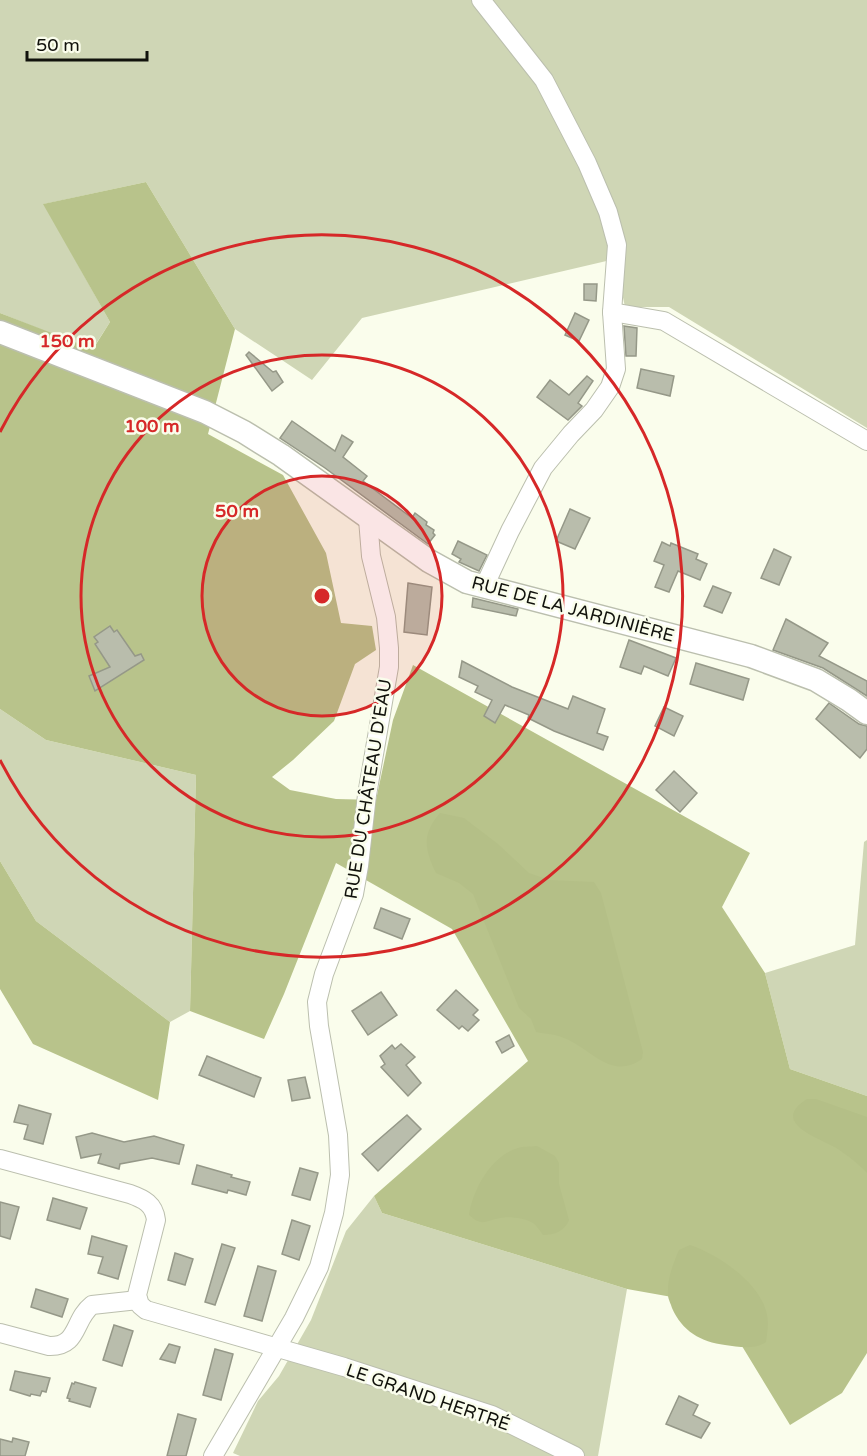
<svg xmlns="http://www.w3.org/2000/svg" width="867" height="1456" font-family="'Varela Round',sans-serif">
  <rect width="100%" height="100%" fill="#fafdec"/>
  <g fill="#cfd6b5">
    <path d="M0 0H867V428L669 307H625L615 259 362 318 312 380 235 329 146 182 44 204 110 322 92 350 0 313Z"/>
    <path d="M0 709 46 740 196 775 190 1011 170 1022 36 921 0 861Z"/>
    <path d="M867 840V1096L790 1069 765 973 855 945 864 842Z"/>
    <path d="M374 1196 382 1213 627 1289 598 1456H240L233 1453 258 1401 279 1376 311 1320 346 1231Z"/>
  </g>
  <g fill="#b8c38b">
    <path d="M146 182 235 329 208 434 283 475 326 553 341 623 372 626 376 650 355 664 334 721 293 760 272 777 290 790 336 799 376 800 393 720 413 665 750 853 722 907 765 973 790 1069 867 1096V1353L842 1393 790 1425 717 1305 627 1289 382 1213 374 1196 528 1061 452 929 336 863 284 994 264 1039 190 1011 196 775 46 740 0 709V313L93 349 110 322 43 204Z"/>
    <path d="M0 861 36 921 170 1022 158 1100 33 1044 0 989Z"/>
  </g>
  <g fill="#b4bf87">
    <path d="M440 813 464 818 498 844 529 873 549 880 594 882 601 893 643 1052 642 1059C610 1081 591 1048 564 1038 556 1034 545 1034 536 1032L531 1019 519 1008 473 894 459 883 436 873C424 848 422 834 440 813Z"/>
    <path d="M807 1099H816L867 1117V1173C859 1164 848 1156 838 1149 822 1139 768 1123 807 1099Z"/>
    <path d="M537 1146 555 1156 559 1163V1184L569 1220C565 1231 554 1235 543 1235 540 1231 537 1226 533 1223 525 1218 509 1216 500 1218 484 1221 483 1227 469 1215 473 1189 491 1156 518 1148 523 1146 531 1147 537 1146Z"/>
    <path d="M690 1245C719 1255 761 1283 767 1315 769 1324 767 1334 766 1342 754 1350 739 1347 725 1345 701 1342 682 1331 672 1308 671 1304 668 1299 668 1295 667 1279 673 1264 679 1250Z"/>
  </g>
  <g fill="#b9bdac" stroke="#959888" stroke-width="1.5">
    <path d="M584 284H597L596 301 584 300Z"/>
    <path d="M575 313 589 320 579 341 565 335Z"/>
    <path d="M624 326 637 328 636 356H626Z"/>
    <path d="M249 352 273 372 276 371 283 382 272 391 246 355Z"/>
    <path d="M641 369 674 376 670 396 637 388Z"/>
    <path d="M587 376 593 381 578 403 582 406 568 420 537 397 550 380 569 395Z"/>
    <path d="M292 421 335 451 342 435 353 442 343 457 367 476 363 481 380 494 412 518 415 513 427 522 426 525 434 530 433 533 435 535 428 544 325 468 280 438Z"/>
    <path d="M570 509 590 518 575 549 556 541Z"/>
    <path d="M458 541 487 555 479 571 459 562 461 559 452 554Z"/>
    <path d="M662 542 670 546 671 543 698 554 696 559 707 564 700 580 678 571 669 592 655 587 664 565 654 561Z"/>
    <path d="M774 549 791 557 779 585 761 578Z"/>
    <path d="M408 583 432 587 427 635 404 632Z"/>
    <path d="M713 586 731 593 722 613 704 606Z"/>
    <path d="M473 598 518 609 516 616 472 607Z"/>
    <path d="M786 619 828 643 819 656 867 681V696L823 668 773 650Z"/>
    <path d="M110 626 114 632 117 630 135 656 141 654 144 660 95 691 89 676 110 667 95 644 98 642 94 637Z"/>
    <path d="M629 640 676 658 668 676 644 666 641 674 620 667Z"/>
    <path d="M462 661 512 687 568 709 573 696 605 709 597 733 608 737 603 750 554 731 528 718 529 715 505 705 495 723 484 716 492 700 475 692 478 686 459 677Z"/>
    <path d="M696 663 749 679 743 700 690 684Z"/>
    <path d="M829 703 859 724 867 726V749L860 758 816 719Z"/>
    <path d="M664 707 683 716 674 736 655 726Z"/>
    <path d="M674 771 697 793 680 812 656 790Z"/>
    <path d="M381 908 410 919 402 939 374 928Z"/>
    <path d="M456 990 478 1010 473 1015 479 1020 468 1031 462 1026 459 1029 437 1010Z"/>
    <path d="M381 992 397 1015 368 1035 352 1011Z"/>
    <path d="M509 1035 514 1046 502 1053 496 1042Z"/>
    <path d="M401 1044 415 1057 406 1065 421 1083 408 1096 381 1067 385 1064 380 1056 392 1045 395 1049Z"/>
    <path d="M207 1056 261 1078 254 1097 199 1075Z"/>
    <path d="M305 1077 310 1098 292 1101 288 1080Z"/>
    <path d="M19 1105 51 1114 43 1144 24 1139 28 1125 14 1122Z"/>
    <path d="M407 1115 421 1129 378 1171 362 1154Z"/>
    <path d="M92 1133 124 1142 154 1136 184 1145 179 1164 152 1158 120 1164 119 1169 98 1163 101 1154 81 1158 76 1137Z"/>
    <path d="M197 1165 232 1175 231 1177 250 1182 246 1195 228 1190 227 1193 192 1184Z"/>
    <path d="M300 1168 318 1173 310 1200 292 1195Z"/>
    <path d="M53 1198 87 1208 80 1229 47 1220Z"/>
    <path d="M0 1202 19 1207 10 1239 0 1236Z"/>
    <path d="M292 1220 310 1226 299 1260 282 1254Z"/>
    <path d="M92 1236 127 1246 118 1279 98 1273 103 1257 88 1254Z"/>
    <path d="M222 1244 235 1248 215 1305 205 1302Z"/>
    <path d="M175 1253 193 1259 185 1285 168 1280Z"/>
    <path d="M258 1266 276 1271 262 1321 244 1316Z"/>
    <path d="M36 1289 68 1299 62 1317 31 1307Z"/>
    <path d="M114 1325 133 1331 122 1366 103 1360Z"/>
    <path d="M169 1344 180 1347 175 1363 160 1359Z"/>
    <path d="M215 1349 233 1354 221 1400 203 1395Z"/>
    <path d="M15 1371 50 1378 46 1392 42 1391 40 1396 31 1394 30 1396 10 1390Z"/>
    <path d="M75 1382 96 1388 90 1407 69 1401 70 1399 67 1398 72 1383 74 1384Z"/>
    <path d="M679 1396 698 1405 693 1415 710 1423 701 1438 666 1424Z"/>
    <path d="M178 1414 196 1419 190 1441 186 1456H167Z"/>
    <path d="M13 1438 29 1442 25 1456H0V1439L12 1442Z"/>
  </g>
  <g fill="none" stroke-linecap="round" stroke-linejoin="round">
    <g stroke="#bbbfae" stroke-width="20">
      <g id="minor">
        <path d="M481 0 544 80 587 163 608 212 617 245 612 312 616 369 610 387 594 410 571 434 543 468 510 531 484 587"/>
        <path d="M612 312 664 321 867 441"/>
        <path d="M0 1159 130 1194C144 1199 154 1204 156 1220L137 1295 140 1305 146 1310 344 1367 492 1415 575 1456"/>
        <path d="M0 1333 49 1346C79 1347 73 1320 92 1305L138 1300"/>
        <path d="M213 1456 294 1318 319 1267 334 1213 340 1175 338 1135 319 1026 317 1002 324 974 354 894 359 866 367 795 389 667V648L386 617 371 556 368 519"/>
      </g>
    </g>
    <g stroke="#bbbfae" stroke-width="25">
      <path id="tertiary" d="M0 332 205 412 244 432 281 455 429 561 467 582 751 656 816 680 849 700 867 713"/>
    </g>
    <use href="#minor" stroke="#fff" stroke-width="18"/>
    <use href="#tertiary" stroke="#fff" stroke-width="22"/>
  </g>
  <circle cx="322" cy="596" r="120" fill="#d62828" fill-opacity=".12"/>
  <g fill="none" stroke="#d62828" stroke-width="3">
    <circle cx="322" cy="596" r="120"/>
    <circle cx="322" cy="596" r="241"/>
    <path d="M0 432A361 361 0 1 1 0 760"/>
  </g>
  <g text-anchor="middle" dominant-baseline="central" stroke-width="5" stroke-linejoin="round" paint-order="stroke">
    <g font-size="18" fill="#11120c" stroke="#fafdec">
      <text transform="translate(573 609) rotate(15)">RUE DE LA JARDINIÈRE</text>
      <text transform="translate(368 789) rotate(-81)">RUE DU CHÂTEAU D'EAU</text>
      <text transform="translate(428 1397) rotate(19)">LE GRAND HERTRÉ</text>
    </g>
  </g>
  <circle cx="322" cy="596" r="9" fill="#d62828" stroke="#fafdec" stroke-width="3"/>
  <g font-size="18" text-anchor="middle" font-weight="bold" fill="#d62828" stroke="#fafdec" stroke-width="5" stroke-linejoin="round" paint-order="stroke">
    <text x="67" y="347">150 m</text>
    <text x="152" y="432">100 m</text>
    <text x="237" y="517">50 m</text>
  </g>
  <path d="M27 51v9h120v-9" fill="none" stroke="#11120c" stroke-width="3"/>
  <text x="36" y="51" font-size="18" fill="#11120c" stroke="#fafdec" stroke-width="4.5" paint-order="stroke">50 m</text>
</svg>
